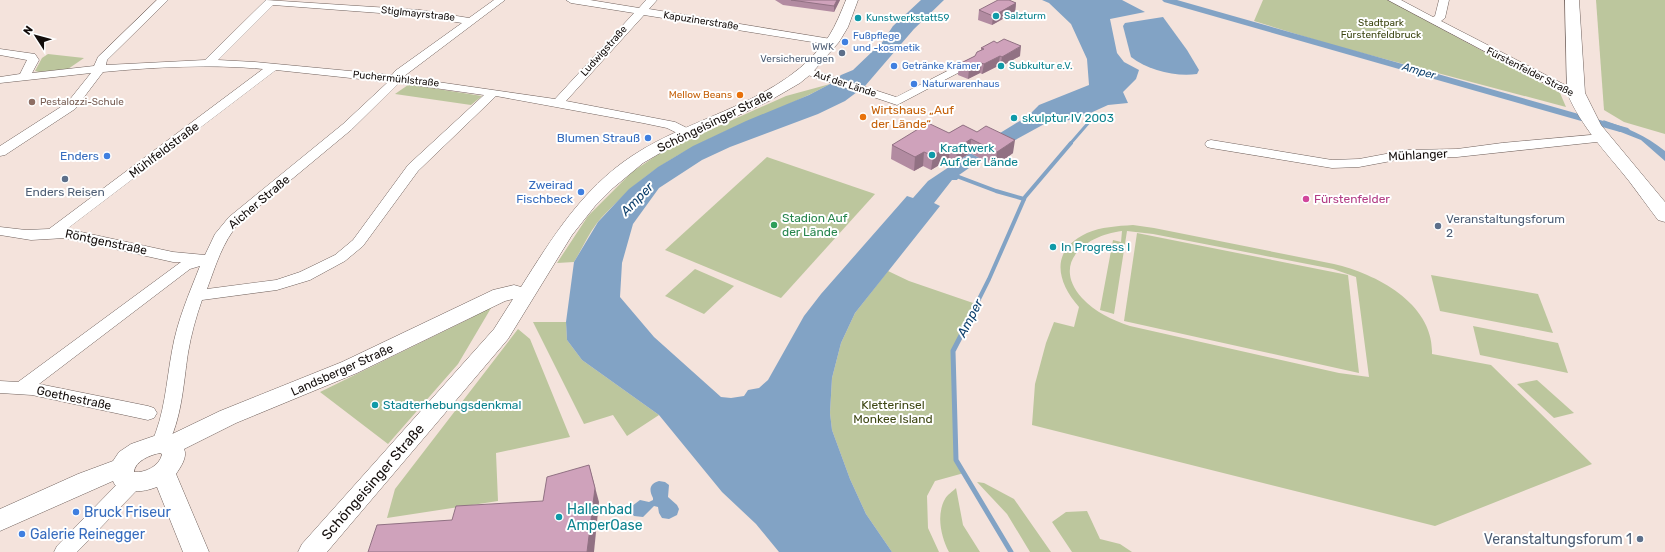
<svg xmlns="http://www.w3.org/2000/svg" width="1665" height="552" font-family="Rubik,sans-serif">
  <rect width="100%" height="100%" fill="#f4e3dc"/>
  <g fill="#bcc69d" fill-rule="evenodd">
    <path d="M1263 0H1388L1560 93 1566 107 1332 45 1254 21Z"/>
    <path d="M1596 0H1665V134L1624 122 1604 110Z"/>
    <path d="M48 54 84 58 68 69 39 72 35 71 42 58Z"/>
    <path d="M830 84C758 123 678 140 618 201 611 208 603 215 597 223 588 235 582 249 574 262L557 263 588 216 632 172 663 151 786 96Z"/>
    <path d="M408 85H412L482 96 471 105 395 94Z"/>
    <path d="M767 157 875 194 781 298 665 250Z"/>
    <path d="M1133 225 1154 228 1334 264C1377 274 1434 304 1432 354L1491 365 1592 464 1435 526 1032 425 1035 384 1046 343 1054 322 1074 327 1079 307C1056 281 1050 250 1087 233 1101 227 1117 226 1133 225ZM1122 231 1121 242 1113 240 1100 310 1114 314 1127 231 1153 234 1333 269 1356 277 1369 377 1339 373 1130 326C1112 320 1095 312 1082 298 1050 262 1087 235 1122 231Z"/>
    <path d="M1137 233 1348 275 1359 373 1124 321Z"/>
    <path d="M695 269 734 286 704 314 665 296Z"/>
    <path d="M888 271 909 281 976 304 953 351 956 460 964 473 935 481 927 496 928 528 939 552H892L866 514 850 479 832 430 830 413 832 378 841 343 855 313Z"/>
    <path d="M1431 275 1538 294 1553 333 1440 311Z"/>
    <path d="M494 303 458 364 388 444 320 392 471 318Z"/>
    <path d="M533 322H566L567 340 582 360 659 415 627 436 613 415 584 424Z"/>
    <path d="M1473 326 1558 343 1568 373 1480 355Z"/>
    <path d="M518 329 530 339 570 437 496 453 498 501 387 518 395 489Z"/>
    <path d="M1537 380 1574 413 1554 418 1517 384Z"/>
    <path d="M977 482 984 483 1014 499 1051 552H1030L1007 514Z"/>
    <path d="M956 488 963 525 980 552H949C941 537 936 515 945 499 947 495 953 491 956 488Z"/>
    <path d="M1087 511 1100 539 1120 544 1132 552H1072L1052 522 1066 512Z"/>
  </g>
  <g fill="#82a3c5">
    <path d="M921 0H944L914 29 865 86 845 101 818 114 730 147 702 160 659 188 633 224 622 263 620 297 654 337 721 397 731 398 744 396 748 390 759 388 768 380 804 316 821 294 907 196 913 198 928 181 970 153 982 159 959 175 960 176 957 180H952L934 203 940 206 855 313 841 343 832 378 830 413 832 430 850 479 866 514 892 552H779L756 524 722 492 659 415 582 360 567 340 566 322 574 262 598 222 629 189 658 167 693 146 746 121 809 95 830 84 841 75 853 70 875 49 879 47 893 26Z"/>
    <path d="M1042 0H1122L1145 12 1110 19 1117 53 1124 62 1139 70 1136 79 1123 92 1128 103 1108 105 1086 115 1066 121 1048 122 1008 144 987 141 1028 116 1039 105 1089 85 1087 59 1071 24 1049 3Z"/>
    <path d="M1163 17 1187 50 1199 70 1197 74C1175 77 1148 70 1131 57L1123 26 1125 23Z"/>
    <path d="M1603 120C1627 128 1645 135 1665 151V161L1641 140 1608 127Z"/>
    <path d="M659 481 665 482 669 485 668 497 677 505 679 509 677 515 669 519 662 518 659 513 658 507 654 506 643 517 634 516 630 511 632 506 640 500 649 502 653 500V498C649 490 649 484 659 481Z"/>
  </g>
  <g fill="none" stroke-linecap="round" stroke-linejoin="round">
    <path stroke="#82a3c5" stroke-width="3" d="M1070 144 1090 121 1083 112"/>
    <g stroke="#82a3c5" stroke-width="4">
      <path d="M959 177 996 191 1024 199"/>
      <path d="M966 325 989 279 1025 197 1071 143"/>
    </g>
    <path stroke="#82a3c5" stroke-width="5" d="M967 324 953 351 956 460 1011 552"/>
    <path fill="#82a3c5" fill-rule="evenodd" d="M1162 0H1177L1628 128 1630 130 1628 132H1620L1164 2Z"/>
    <g stroke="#70615c" stroke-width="1">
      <g id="minor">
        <path d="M157 0H168L107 60 106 65 205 60 266 0 420 10 469 18 494 0H505L403 77 555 99 634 13 571 3 566 0H590L639 8 646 0H657L649 9 831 39 836 42 831 45 644 15 566 101 675 122 691 130 693 133 691 136H683L667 128 643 123 496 96 418 171 363 246 345 261 310 280 277 290 202 300C196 317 191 335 188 353 183 387 182 418 166 449L160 451 154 449 151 444C165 414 166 383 172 351 177 321 189 294 200 266L190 269 39 384 148 406 154 408 157 413 154 418 148 420 32 395 0 393V381L18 382 181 262H173L65 238 31 240 0 235V227L26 230 49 229 263 69C210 64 156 67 103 72L75 109 5 155 0 156V146L67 103 91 73 0 83V77L20 74 27 60 0 55V49L35 54 39 60 32 73 94 66 98 57ZM273 5 420 16 462 23 395 71 392 75 255 62 218 60ZM276 70 388 82 343 124 229 217 215 234 205 255 173 252 67 229ZM399 83 484 95 408 165 353 240 335 255 300 272 276 280 207 289C216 265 222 243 239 223L351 130Z"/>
        <path d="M1388 0H1401L1433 17 1435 16 1439 0H1449L1445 18 1441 21 1571 88 1580 91 1582 93 1580 95 1576 97 1563 93Z"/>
        <path d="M969 60 973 61 975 63 973 65 897 105 802 73 800 71 802 69H810L896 97Z"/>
        <path d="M1602 134 1606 135 1608 138 1606 141 1457 157 1407 158 1359 167 1332 168 1211 148 1207 147 1205 144 1207 141 1211 140 1332 160 1359 159 1407 150 1457 149 1502 143Z"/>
        <path d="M132 474 139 476 141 482 139 488 77 552H54L57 546 125 476Z"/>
      </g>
    </g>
    <g stroke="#70615c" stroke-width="1">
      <path id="tertiary" d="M846 0H858L848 27 839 42 811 74 800 83 769 101 667 149 643 163 613 188 595 206 572 235 508 339 327 552H298L302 544 494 329 513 299 505 301 357 373 236 423 184 449C188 457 180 468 176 474L209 552H183L157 487C141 493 130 493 115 485L113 481 0 531V509L78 474 113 461 119 452 131 444 154 436 160 435 168 436 220 411 342 362 493 290 514 285 521 287C552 238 582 189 632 156 695 114 784 103 829 36 836 25 841 12 846 0ZM160 453 162 454C160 466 145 473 134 472 135 461 150 455 160 453Z"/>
    </g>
    <g stroke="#70615c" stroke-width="1">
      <path id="primary" d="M1565 0H1579L1585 93 1601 125 1665 202V222L1658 220C1648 207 1639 194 1629 181 1606 152 1582 128 1567 93Z"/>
    </g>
    <use href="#minor" fill="#fff" fill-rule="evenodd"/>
    <use href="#tertiary" fill="#fff" fill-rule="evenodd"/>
    <use href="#primary" fill="#fff" fill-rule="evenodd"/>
  </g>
  <g fill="#b28ba1">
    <path d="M775 0H840L834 12 783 5Z"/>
    <path d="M1016 3 1015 12 992 25 978 20 979 10Z"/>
    <path d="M981 48 1020 56 1000 67 998 66 982 74 980 73 968 79 958 75 959 64 975 56 981 51Z"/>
    <path d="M963 125 1013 153 995 166 970 153 956 162 949 159 931 170 923 166 914 171 891 159 892 145 949 133Z"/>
  </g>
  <g fill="#917183">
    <path d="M837 0H840L834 12V6Z"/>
    <path d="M1016 3 1015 12 992 25 993 16Z"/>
    <path d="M1021 46 1020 56 1000 67 1002 57Z"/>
    <path d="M1000 56 998 66 982 74 984 64Z"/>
    <path d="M981 63 980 73 968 79 969 69Z"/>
    <path d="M971 139 970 153 956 162 957 148Z"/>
    <path d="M1015 140 1013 153 995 166 997 152Z"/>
    <path d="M950 145 949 159 931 170 933 156Z"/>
    <path d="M924 152 923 166 914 171 915 157Z"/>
    <path d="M589 465 599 502 594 552H587Z"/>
  </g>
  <g fill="#cfa2bb" stroke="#917183">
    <path d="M791 0H837L834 6Z"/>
    <path d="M998 0H1009L1016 3 993 16 979 10Z"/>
    <path d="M1004 39 1021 46 1002 57 1000 56 984 64 981 63 969 69 959 64 975 56 977 52 984 49 981 48 994 41 997 43Z"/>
    <path d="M928 123 949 133 963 125 977 132 986 126 1015 140 997 152 971 139 957 148 950 145 933 156 924 152 915 157 892 145Z"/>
    <path d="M589 465 595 488 587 552H368L377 525 452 520 456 506 543 501 547 477Z"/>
  </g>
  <g fill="#0f9aa8" stroke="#fff" stroke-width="1.5">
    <circle cx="996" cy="16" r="4"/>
    <circle cx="858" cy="18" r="4"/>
    <circle cx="1001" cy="66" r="4"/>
    <circle cx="1014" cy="118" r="4"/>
    <circle cx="932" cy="155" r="4"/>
    <circle cx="1053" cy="247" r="4"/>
    <circle cx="375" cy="405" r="4"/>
    <circle cx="559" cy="517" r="4"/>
  </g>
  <g fill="#3f7fe0" stroke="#fff" stroke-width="1.5">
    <circle cx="845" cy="42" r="4"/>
    <circle cx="894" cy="66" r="4"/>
    <circle cx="914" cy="84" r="4"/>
    <circle cx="648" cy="138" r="4"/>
    <circle cx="107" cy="156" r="4"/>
    <circle cx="581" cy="192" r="4"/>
    <circle cx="76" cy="512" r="4"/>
    <circle cx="22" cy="534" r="4"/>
  </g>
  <g fill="#5c6f8a" stroke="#fff" stroke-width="1.5">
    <circle cx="842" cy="53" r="4"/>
    <circle cx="65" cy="179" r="4"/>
    <circle cx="1438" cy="226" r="4"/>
    <circle cx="1640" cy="539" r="4"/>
  </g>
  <g fill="#e8710a" stroke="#fff" stroke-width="1.5">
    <circle cx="740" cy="95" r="4"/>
    <circle cx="863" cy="117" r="4"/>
  </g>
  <circle fill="#8d6e63" stroke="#fff" stroke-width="1.5" cx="32" cy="102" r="4"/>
  <circle fill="#d1479c" stroke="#fff" stroke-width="1.5" cx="1306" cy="199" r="4"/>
  <circle fill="#2e9e5b" stroke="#fff" stroke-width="1.5" cx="774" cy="225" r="4"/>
  <g text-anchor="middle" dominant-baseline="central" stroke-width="4" stroke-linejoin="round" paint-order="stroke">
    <g font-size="10" fill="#130d0b" stroke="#fff">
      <text transform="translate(418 14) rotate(6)">Stiglmayrstraße</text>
      <text transform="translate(701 21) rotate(9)">Kapuzinerstraße</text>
      <text transform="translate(604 51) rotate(-48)">Ludwigstraße</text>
      <text transform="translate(1530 72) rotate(27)">Fürstenfelder Straße</text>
      <text transform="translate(396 79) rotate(6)">Puchermühlstraße</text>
      <text transform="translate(845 84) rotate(18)">Auf der Lände</text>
    </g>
    <g font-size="10" fill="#0d838f" stroke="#fff" text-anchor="start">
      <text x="1004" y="16">Salzturm</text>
      <text x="866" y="18">Kunstwerkstatt59</text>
      <text x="1009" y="66">Subkultur e.V.</text>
    </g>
    <g font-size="10" fill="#3c4511" stroke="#fff">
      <text x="1381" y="23">Stadtpark<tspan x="1381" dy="12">Fürstenfeldbruck</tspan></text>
    </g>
    <g font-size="10" fill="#366cbe" stroke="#fff" text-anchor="start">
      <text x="853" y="36">Fußpflege<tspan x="853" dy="12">und -kosmetik</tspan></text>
      <text x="902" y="66">Getränke Krämer</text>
      <text x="922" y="84">Naturwarenhaus</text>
    </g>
    <g font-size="10" fill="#4e5e75" stroke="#fff" text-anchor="end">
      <text x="834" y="47">WWK<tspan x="834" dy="12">Versicherungen</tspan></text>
    </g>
    <g font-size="10" fill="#c56008" stroke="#fff" text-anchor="end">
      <text x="732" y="95">Mellow Beans</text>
    </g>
    <g font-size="10" fill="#785e54" stroke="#fff" text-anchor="start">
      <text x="40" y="102">Pestalozzi-Schule</text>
    </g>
    <g font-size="11" font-style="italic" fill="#0f416e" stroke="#fff">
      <text transform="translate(1419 71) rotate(16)">Amper</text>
    </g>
    <g font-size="12" fill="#c56008" stroke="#fff" text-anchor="start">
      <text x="871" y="110">Wirtshaus „Auf<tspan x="871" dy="14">der Lände“</tspan></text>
    </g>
    <g font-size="12" fill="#0d838f" stroke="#fff" text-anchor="start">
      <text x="1022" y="118">skulptur IV 2003</text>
      <text x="940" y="148">Kraftwerk<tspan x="940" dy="14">Auf der Lände</tspan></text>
      <text x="1061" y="247">In Progress I</text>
      <text x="383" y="405">Stadterhebungsdenkmal</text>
    </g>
    <g font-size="12" fill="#130d0b" stroke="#fff">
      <text transform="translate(715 121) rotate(-26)">Schöngeisinger Straße</text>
      <text transform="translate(164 150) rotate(-37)">Mühlfeldstraße</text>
      <text transform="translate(1418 155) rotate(-3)">Mühlanger</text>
      <text transform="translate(259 202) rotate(-40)">Aicher Straße</text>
      <text transform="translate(106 242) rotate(12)">Röntgenstraße</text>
      <text transform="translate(342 370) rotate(-24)">Landsberger Straße</text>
      <text transform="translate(74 398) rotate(12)">Goethestraße</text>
    </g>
    <g font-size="12" fill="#366cbe" stroke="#fff" text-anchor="end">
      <text x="640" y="138">Blumen Strauß</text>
      <text x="99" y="156">Enders</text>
      <text x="573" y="185">Zweirad<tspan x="573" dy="14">Fischbeck</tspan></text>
    </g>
    <g font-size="12" fill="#4e5e75" stroke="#fff">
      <text x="65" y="192">Enders Reisen</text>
      <text x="1446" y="219" text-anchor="start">Veranstaltungsforum<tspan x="1446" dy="14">2</tspan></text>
    </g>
    <g font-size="12" fill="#b23c85" stroke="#fff" text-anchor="start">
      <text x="1314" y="199">Fürstenfelder</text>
    </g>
    <g font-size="12" fill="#27864d" stroke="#fff" text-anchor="start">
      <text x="782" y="218">Stadion Auf<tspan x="782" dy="14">der Lände</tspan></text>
    </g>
    <g font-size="12" fill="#3c4511" stroke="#fff">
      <text x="893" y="405">Kletterinsel<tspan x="893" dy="14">Monkee Island</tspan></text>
    </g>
    <g font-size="13" font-style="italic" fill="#0f416e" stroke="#fff">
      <text transform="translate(637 199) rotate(-46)">Amper</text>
      <text transform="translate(970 318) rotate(-63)">Amper</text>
    </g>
    <g font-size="14" fill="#130d0b" stroke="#fff">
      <text transform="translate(373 482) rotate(-49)">Schöngeisinger Straße</text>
    </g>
    <g font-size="14" fill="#0d838f" stroke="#fff" text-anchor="start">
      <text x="567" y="509">Hallenbad<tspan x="567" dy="16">AmperOase</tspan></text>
    </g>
    <g font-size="14" fill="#366cbe" stroke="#fff" text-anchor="start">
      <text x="84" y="512">Bruck Friseur</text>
      <text x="30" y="534">Galerie Reinegger</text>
    </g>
    <g font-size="14" fill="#4e5e75" stroke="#fff" text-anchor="end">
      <text x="1632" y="539">Veranstaltungsforum 1</text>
    </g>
  </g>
  <g transform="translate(36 36) rotate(306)" stroke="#ffffff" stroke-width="3" paint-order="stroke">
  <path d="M0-3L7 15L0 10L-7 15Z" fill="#130d0b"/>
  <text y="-6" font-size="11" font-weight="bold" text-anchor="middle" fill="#130d0b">N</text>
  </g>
</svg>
